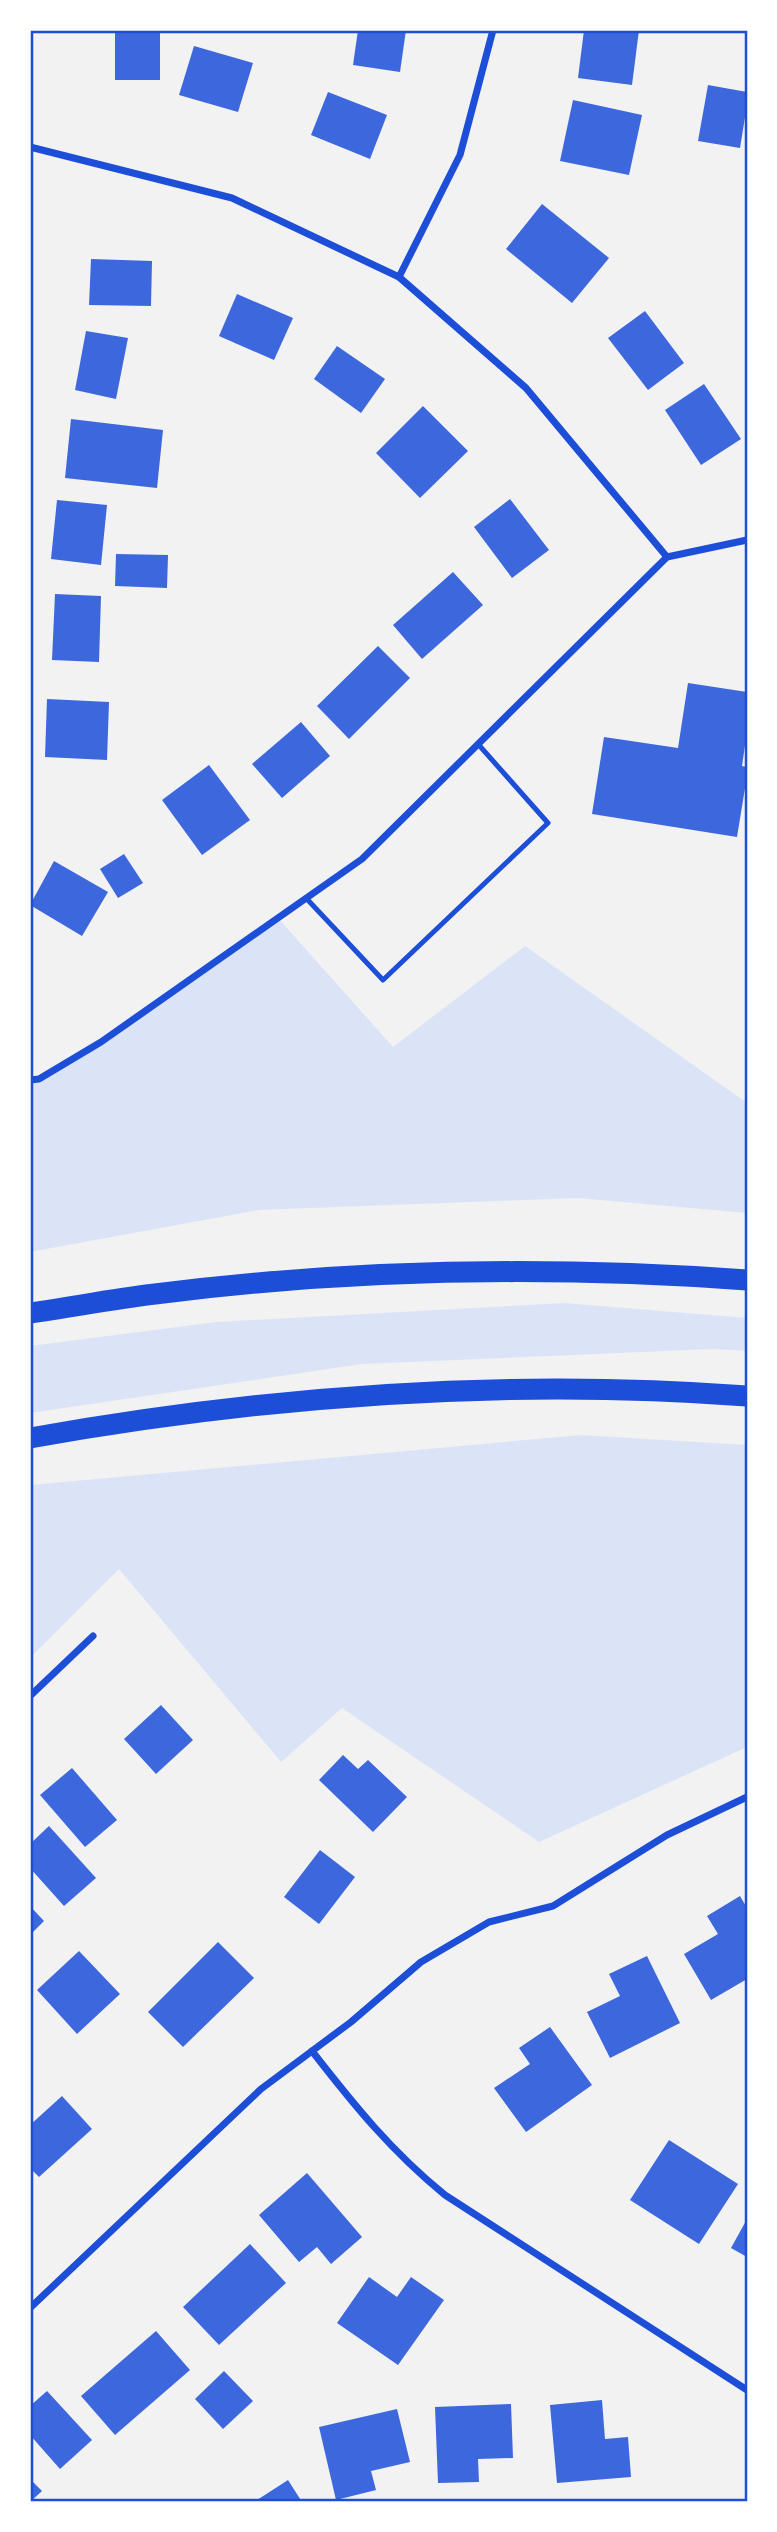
<svg xmlns="http://www.w3.org/2000/svg" width="777" height="2532" font-family="'Fira Sans',sans-serif">
  <rect width="100%" height="100%" fill="#f2f2f2"/>
  <g fill="#dbe4f7">
    <path d="M278 918 393 1047 525 946 747 1103V1213L578 1198 259 1210 30 1252V1080L39 1078 101 1042Z"/>
    <path d="M564 1303 747 1318V1351L713 1349 362 1364 30 1413V1346L216 1322Z"/>
    <path d="M581 1435 747 1445V1747L539 1842 342 1708 281 1762 119 1569 30 1658V1485Z"/>
  </g>
  <g fill="#3d67dc">
    <rect x="115" y="30" width="45" height="50"/>
    <path d="M358 30H406L400 72 353 65Z"/>
    <path d="M584 30H639L632 85 578 78Z"/>
    <path d="M194 46 253 63 238 112 179 95Z"/>
    <path d="M708 85 747 92V105L740 148 698 141Z"/>
    <path d="M328 92 387 115 370 159 311 135Z"/>
    <path d="M573 100 642 115 629 175 560 161Z"/>
    <path d="M542 204 609 258 572 303 506 249Z"/>
    <path d="M91 259 152 261 151 306 89 305Z"/>
    <path d="M237 294 293 318 274 360 219 336Z"/>
    <path d="M645 311 684 363 648 390 608 338Z"/>
    <path d="M86 331 128 338 116 399 75 390Z"/>
    <path d="M337 346 385 379 361 413 314 379Z"/>
    <path d="M704 384 741 439 701 465 665 410Z"/>
    <path d="M423 406 468 451 420 498 376 453Z"/>
    <path d="M71 419 163 430 157 488 65 478Z"/>
    <path d="M510 499 549 550 512 578 474 527Z"/>
    <path d="M57 500 107 505 101 565 51 559Z"/>
    <path d="M116 554 168 555 167 588 115 586Z"/>
    <path d="M453 572 483 605 422 659 393 625Z"/>
    <path d="M55 594 101 596 99 662 52 660Z"/>
    <path d="M378 646 410 678 349 739 317 706Z"/>
    <path d="M688 683 747 692V732L742 766 747 767V776L737 837 592 814 604 737 678 748Z"/>
    <path d="M47 699 109 702 107 760 45 757Z"/>
    <path d="M301 722 330 756 282 798 252 764Z"/>
    <path d="M209 765 250 820 202 855 162 800Z"/>
    <path d="M124 854 143 883 118 898 100 869Z"/>
    <path d="M54 861 108 892 82 936 30 905Z"/>
    <path d="M161 1705 193 1740 156 1774 124 1739Z"/>
    <path d="M343 1755 358 1769 368 1760 407 1797 373 1832 319 1780Z"/>
    <path d="M72 1768 117 1820 85 1847 40 1795Z"/>
    <path d="M49 1826 96 1878 64 1906 30 1868V1844Z"/>
    <path d="M320 1850 355 1877 319 1924 284 1897Z"/>
    <path d="M740 1896 747 1908V1979L711 2000 684 1954 718 1934 707 1916Z"/>
    <path d="M30 1906 44 1921 30 1935Z"/>
    <path d="M218 1942 254 1978 183 2047 148 2012Z"/>
    <path d="M79 1951 120 1994 77 2034 37 1990Z"/>
    <path d="M647 1956 680 2023 610 2058 587 2012 620 1996 609 1974Z"/>
    <path d="M550 2027 592 2085 526 2132 494 2088 530 2064 519 2048Z"/>
    <path d="M62 2096 92 2129 39 2177 30 2168V2125Z"/>
    <path d="M669 2140 738 2184 699 2244 630 2200Z"/>
    <path d="M307 2173 362 2237 331 2264 317 2247 299 2262 259 2215Z"/>
    <path d="M747 2219V2257L731 2248Z"/>
    <path d="M250 2244 286 2283 219 2345 183 2307Z"/>
    <path d="M369 2277 397 2297 411 2277 444 2300 398 2365 337 2323Z"/>
    <path d="M156 2331 190 2370 115 2435 81 2396Z"/>
    <path d="M224 2371 253 2401 223 2429 195 2399Z"/>
    <path d="M47 2391 92 2440 60 2469 30 2435V2406Z"/>
    <path d="M602 2400 605 2439 628 2437 631 2477 557 2483 550 2405Z"/>
    <path d="M511 2404 513 2458 478 2459 479 2482 438 2483 435 2407Z"/>
    <path d="M397 2409 410 2462 371 2471 376 2490 336 2500 319 2427Z"/>
    <path d="M30 2479 42 2491 30 2502Z"/>
    <path d="M288 2480 302 2502H254Z"/>
  </g>
  <g fill="none" stroke-linecap="round" stroke-linejoin="round">
    <path stroke="#1d4ed8" stroke-width="5" d="M306 898 383 980 548 823 478 744"/>
    <g stroke="#1d4ed8" stroke-width="7">
      <path d="M30 147 232 198 399 277 526 388 667 557"/>
      <path d="M399 277 460 155 493 30"/>
      <path d="M30 1080 39 1079 101 1042 362 859 667 557 747 540"/>
      <path d="M30 1696 93 1636"/>
      <path d="M312 2051C354 2105 391 2151 445 2195L747 2390"/>
      <path d="M30 2308 261 2089 351 2022 421 1962 489 1922 553 1906 667 1835 747 1797"/>
    </g>
    <g stroke="#1d4ed8" stroke-width="21">
      <path d="M30 1313C72 1307 113 1299 155 1294 351 1269 551 1266 747 1280"/>
      <path d="M30 1438C265 1396 508 1378 747 1396"/>
    </g>
  </g>
  <rect width="777" height="2532" fill="none" stroke="#ffffff" stroke-width="63"/>
  <rect x="32" y="32" width="714" height="2468" fill="none" stroke="#1d4ed8" stroke-width="2.5"/>
</svg>
